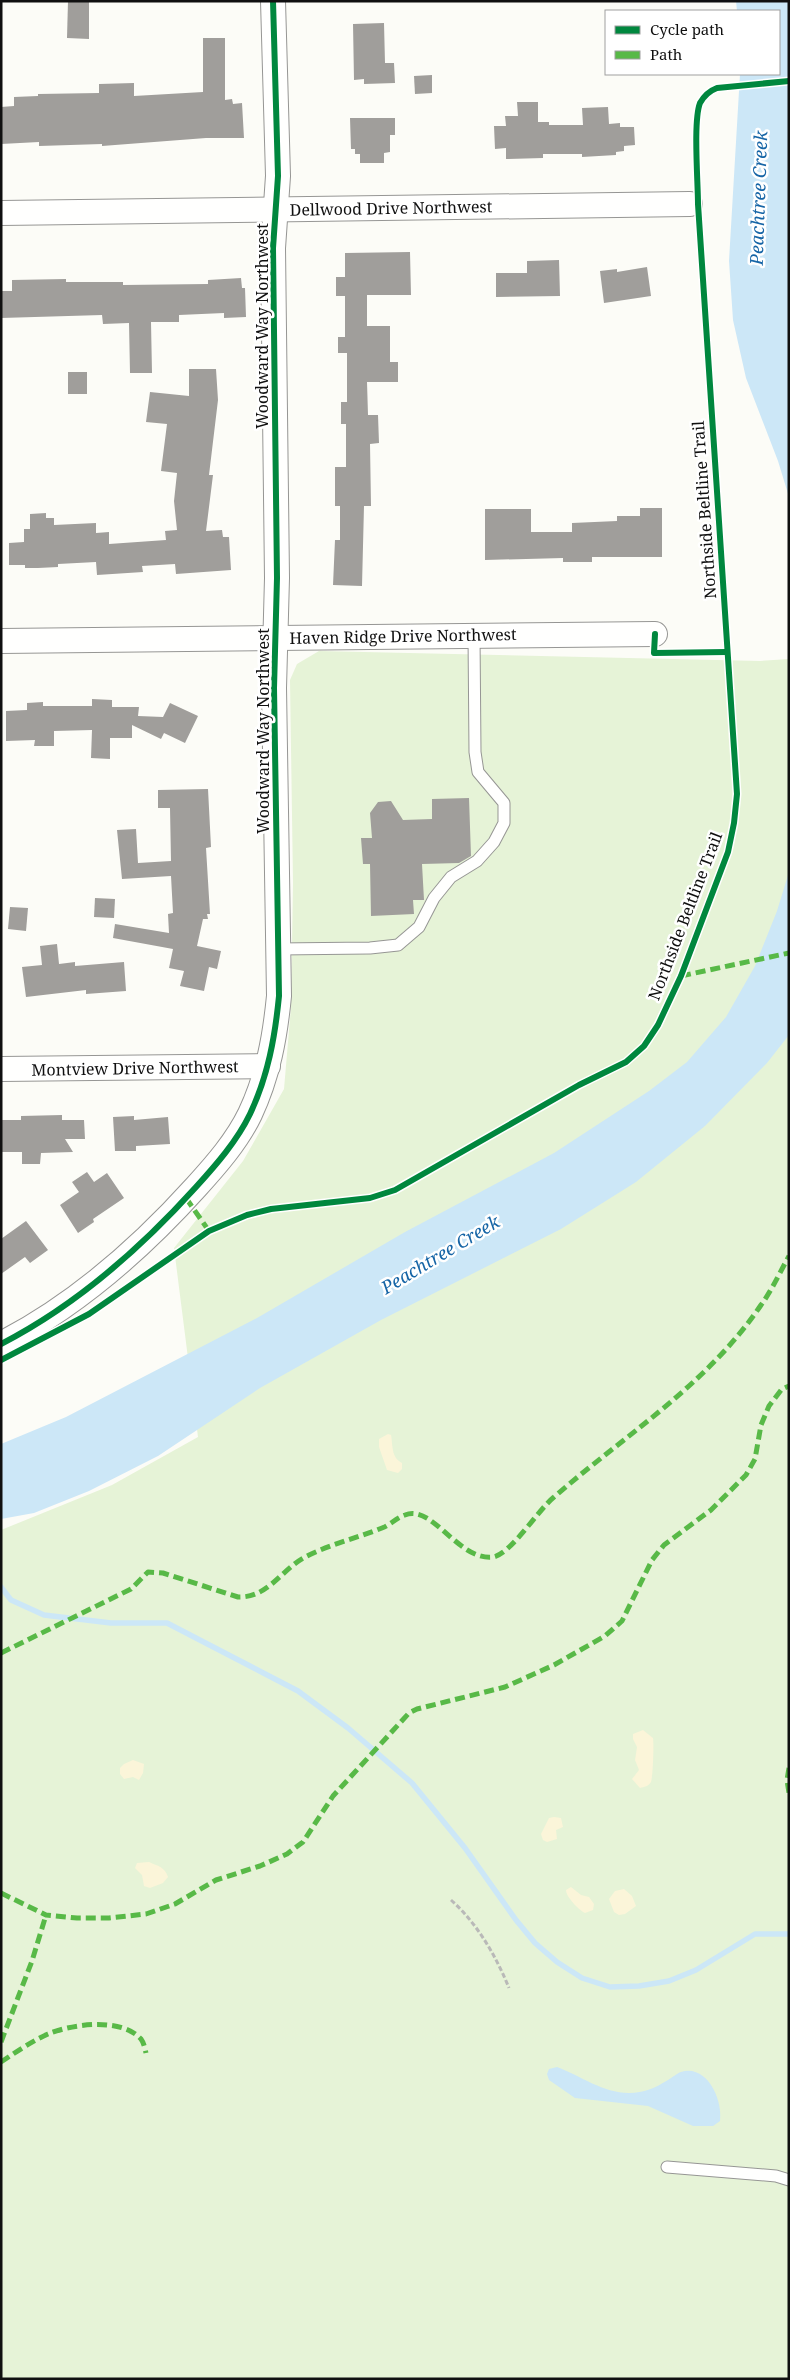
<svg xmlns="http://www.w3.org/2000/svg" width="790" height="2380" font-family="'Noto Serif',serif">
  <rect width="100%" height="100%" fill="#fcfcf7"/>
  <path fill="#e6f3d7" d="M319 651 760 661 789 659V2379H1V1530L112 1485 198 1437 174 1248 243 1161 284 1089 291 1007 293 883 290 680 297 664Z"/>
  <g fill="#fbf5d9">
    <path d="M388 1434 391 1435C393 1446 391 1457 402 1463V1469L398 1473 387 1470 379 1447V1439Z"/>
    <path d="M643 1730 653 1738C654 1744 653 1776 651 1782 649 1786 644 1787 640 1788L632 1779 639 1770 635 1760 637 1747 633 1739V1734Z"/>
    <path d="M133 1760 144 1764 143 1773 139 1780 133 1777 124 1779 120 1774V1768L124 1764Z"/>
    <path d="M554 1817 561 1818 563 1827 556 1830 557 1839 547 1842 543 1840 541 1834 549 1818Z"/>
    <path d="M149 1862C158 1866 165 1867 168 1877L163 1883 150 1888 144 1886 142 1875 135 1868 137 1863Z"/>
    <path d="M571 1887 581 1895 589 1897 594 1904 593 1910 585 1913C579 1910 566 1897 566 1890Z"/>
    <path d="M624 1889 632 1896 636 1906 625 1914 619 1915 614 1912 609 1899 615 1891Z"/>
  </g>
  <g fill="#cce7f7">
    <path d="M736 1H789V497L778 461 746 378 733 320 729 261 740 74H779V11H737Z"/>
    <path d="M789 872V1035L767 1063 705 1126 636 1182 561 1229 381 1320 260 1388 158 1456 89 1491 34 1513 1 1519V1444L66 1417 257 1318 405 1232 554 1153 649 1091 687 1062 726 1017 755 966 777 911Z"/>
    <path d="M557 2067C581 2076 603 2093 629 2093 644 2093 655 2088 668 2080 672 2078 677 2073 681 2072 707 2064 723 2100 720 2121L713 2126H693L648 2106 575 2098 549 2080 547 2074 549 2069Z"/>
  </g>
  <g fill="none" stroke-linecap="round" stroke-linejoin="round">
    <path stroke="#cce7f7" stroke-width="5.5" d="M1 1587 11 1600 44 1615 111 1623H167L298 1691 348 1728 412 1783 465 1848 516 1920 535 1943 557 1962 582 1978 610 1987 639 1986 669 1981 696 1970 755 1934H789"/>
  </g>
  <g fill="#a09e9b">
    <path d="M68 1H89V39L67 38Z"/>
    <path d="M384 23 385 63H394L395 83 364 84V79L354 80 353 24Z"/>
    <path d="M203 38H225V100L232 99 233 104 242 103 244 138H206L102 146V144L39 146V142L1 144V107L14 106V97L38 96V94L99 93V84L134 83V96L203 92Z"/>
    <path d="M432 75V93L415 94 414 76Z"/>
    <path d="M517 102H538V122H549V125H583L582 108 608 107 609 124 620 123V127H634L635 145 624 146V151L616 152V155L582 157V154H543V158L506 159V148L495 149 494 126H506L505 116H518Z"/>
    <path d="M350 118H395V135H390V152L384 153V163H360V154H355V149H351Z"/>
    <path d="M410 252 411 295H367V326H390V362H398V382H367L368 415H378L379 443 370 444 371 506H364L362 586 333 585 335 540H340V506H335V467H346V424H341V402H347V353H338V337H345V296H336V277H345V253Z"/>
    <path d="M559 260 560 296 496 297V273H527V261Z"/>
    <path d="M647 267 651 296 604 303 600 271 617 269V272Z"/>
    <path d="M241 278 242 288H245L246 317 224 318V313L179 315V322H151L152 373H130L129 323 103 324 102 315 1 318V291H12V280L66 279V282H123V285L208 284V280Z"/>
    <path d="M189 369H216L218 400 209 475H213L206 531 222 530 223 537H229L231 570 176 574 175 564 142 566 143 572 97 575 96 562 58 564V567L38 568H25V565H9V543L24 542V529H30V514L46 513V518H54V525L96 523V533L109 532V544L166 540 165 531 177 530 174 501 177 473 161 471 167 424 146 422 150 392 189 396Z"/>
    <rect x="68" y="372" width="19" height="22"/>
    <path d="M640 508H662V557H592V562H563V558L485 560V509H531V532H572V523L617 521V516H640Z"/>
    <path d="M92 699 112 700V707H139L138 716 163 717 170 703 198 716 185 743 164 733 161 739 132 725V738H110V759L91 758 92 730 54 731V746H34L35 740 6 741V711L27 710V703L43 702V706H92Z"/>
    <path d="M208 789 211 847 206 848 210 914H207L208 919H203L197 946 221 951 217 969 209 967 204 991 180 986 184 971 169 968 173 949 113 938 115 924 169 933 168 914 173 913 171 876 122 879 117 830 136 829 138 863 171 861 170 808H158V790Z"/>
    <path d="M469 798 471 856 459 863 422 864 424 900H413L414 914 371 916 370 864H363L361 838H372L370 813 378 802 391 801 403 820 432 819V799Z"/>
    <path d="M95 898 115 899 114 918 94 917Z"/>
    <path d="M10 907 28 908 26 931 8 929Z"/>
    <path d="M57 944 59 964 75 962V966L124 962 126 991 86 994V990L26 997 22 967 42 965 40 946Z"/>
    <path d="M62 1115V1120H84L85 1139H65L73 1152 41 1153 40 1164H22V1152H1V1120H21V1116Z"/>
    <path d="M134 1116V1120L168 1117 170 1144 136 1146V1151H115L113 1117Z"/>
    <path d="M87 1172 94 1182 107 1173 124 1198 93 1219 94 1222 78 1233 60 1205 79 1192 72 1182Z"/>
    <path d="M26 1221 48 1250 30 1263 25 1257 1 1274V1239Z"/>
  </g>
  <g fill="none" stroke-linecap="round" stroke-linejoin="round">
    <g stroke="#969694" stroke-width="13">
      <g id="lane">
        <path d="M278 949 370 948 398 945 419 927 434 898 451 877 477 861 494 842 504 823V803L478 772 475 752 474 635"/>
        <path d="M667 2167 776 2176 789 2180"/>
      </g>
    </g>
    <g stroke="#969694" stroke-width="26">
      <g id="street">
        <path d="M1 213 690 204"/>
        <path d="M1 641 655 634"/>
        <path d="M1 1069 268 1066"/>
        <path d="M1 1344C75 1306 141 1248 196 1187 216 1165 237 1141 250 1114 268 1076 275 1037 279 996L274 688 277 578 273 248 278 176 273 1"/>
      </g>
    </g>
    <path stroke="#b9b9b8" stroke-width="3" stroke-dasharray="5 2.5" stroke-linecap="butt" d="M451 1900C477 1923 496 1956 509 1988"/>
    <use href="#lane" stroke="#fffffe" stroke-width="11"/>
    <use href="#street" stroke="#fffffe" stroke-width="24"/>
    <g stroke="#58b947" stroke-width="5" stroke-dasharray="10 5" stroke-linecap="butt">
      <path d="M681 976 789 953"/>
      <path d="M186 1198 209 1231"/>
      <path d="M1 1653 131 1589 148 1572 163 1573 238 1597C269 1598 282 1568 307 1556 331 1544 357 1538 382 1528 390 1525 396 1518 405 1515 433 1504 458 1561 493 1557 511 1554 538 1510 554 1497 625 1435 707 1385 761 1305 772 1290 780 1272 789 1256"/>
      <path d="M789 1768 787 1780 789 1793"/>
      <path d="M1 1893 46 1915 77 1918H109L146 1914 175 1904 216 1880 260 1866 287 1854 303 1842 333 1796 409 1713 417 1709 505 1687 554 1665 605 1636 622 1621 652 1560 664 1545 711 1510 746 1475 755 1459 761 1425 769 1406 782 1389 789 1386"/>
      <path d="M1 2042 32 1961 46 1915"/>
      <path d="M1 2062C16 2052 32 2041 48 2034 72 2024 121 2017 141 2039 144 2043 145 2049 146 2053"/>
    </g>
    <g stroke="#fff" stroke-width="9">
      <g id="cycleway">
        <path d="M655 634 654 653 727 652"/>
        <path d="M1 1344C75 1306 141 1248 196 1187 216 1165 237 1141 250 1114 268 1076 275 1037 279 996L274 688 277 578 273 248 278 176 273 1"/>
        <path d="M1 1360 89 1314 209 1231 247 1215 271 1209 370 1198 395 1190 579 1085 626 1062 644 1046 658 1025 681 976 728 852 734 823 737 794 698 204C698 182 693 121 700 103 704 96 709 91 717 88L789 81"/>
      </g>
    </g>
    <use href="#cycleway" stroke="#00873e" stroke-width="6"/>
  </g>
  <g text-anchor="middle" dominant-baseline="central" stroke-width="5" stroke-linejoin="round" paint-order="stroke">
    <g font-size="16" fill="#101010" stroke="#fff">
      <text transform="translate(391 208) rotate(-1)">Dellwood Drive Northwest</text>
      <text transform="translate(262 326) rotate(-90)">Woodward Way Northwest</text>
      <text transform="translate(704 510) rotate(-94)">Northside Beltline Trail</text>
      <text transform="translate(403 636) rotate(-1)">Haven Ridge Drive Northwest</text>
      <text transform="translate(263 731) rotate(-90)">Woodward Way Northwest</text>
      <text transform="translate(685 916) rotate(-69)">Northside Beltline Trail</text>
      <text transform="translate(135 1068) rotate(-1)">Montview Drive Northwest</text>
    </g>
    <g font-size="18" font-style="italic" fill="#1665a6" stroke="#fff">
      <text transform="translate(758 198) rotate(-88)">Peachtree Creek</text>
      <text transform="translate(440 1254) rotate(-31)">Peachtree Creek</text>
    </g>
  </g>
  <rect width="790" height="2380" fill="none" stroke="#101010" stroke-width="5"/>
  <rect x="605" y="10" width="175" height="65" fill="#ffffff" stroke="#9f9f9f"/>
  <rect x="615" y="26" width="25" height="8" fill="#00873e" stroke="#9f9f9f"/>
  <text x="650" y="35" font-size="15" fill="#101010">Cycle path</text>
  <rect x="615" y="51" width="25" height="8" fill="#58b947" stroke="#9f9f9f"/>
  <text x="650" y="60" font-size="15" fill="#101010">Path</text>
</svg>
